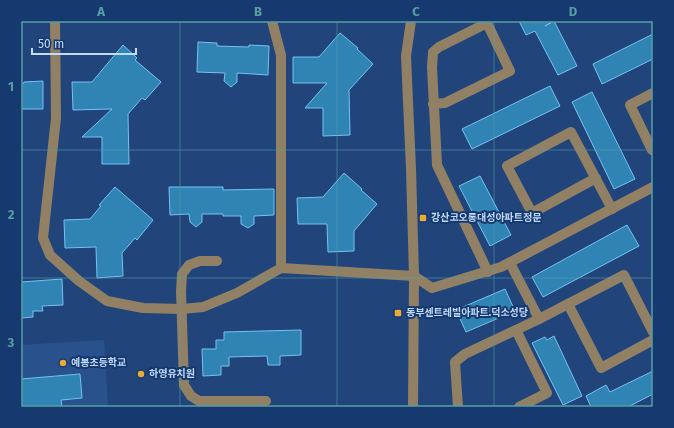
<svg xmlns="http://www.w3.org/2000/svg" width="674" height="428" font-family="'Fira Sans','Noto Sans KR',sans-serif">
  <rect width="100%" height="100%" fill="#21457b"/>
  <path fill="#29528d" d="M104 340 108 407H21V345Z"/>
  <g fill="#3084b4" stroke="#77c1f0">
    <path d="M519 21H554L545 26 554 21 577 66 558 75 535 31 526 35Z"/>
    <path d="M340 33 358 48 357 49 373 64 349 90 350 135 323 136V108H305L327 83H293V57H319Z"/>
    <path d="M653 34V59L602 84 593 64Z"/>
    <path d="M198 42 217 43V46L249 47V45L269 46 268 75 237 73V82L231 87 224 81 225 73 197 72Z"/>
    <path d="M123 45 137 58 135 60 161 82 145 100 142 98 128 114 129 164H102V137H82L112 109 73 110 72 82H92Z"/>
    <path d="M43 81V109H21V83H24V82Z"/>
    <path d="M550 86 560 106 472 149 462 129Z"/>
    <path d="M592 92 635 179 614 189 572 102Z"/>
    <path d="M344 173 362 189 361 190 377 204 354 231V251L328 252 327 224H298L297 198 323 197Z"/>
    <path d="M480 176 511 235 490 246 459 186Z"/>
    <path d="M115 187 153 220 137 240 135 238 122 253 123 276 97 278 96 247 65 248 64 220 90 219 101 206 99 205Z"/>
    <path d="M169 187H223V190L274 189V215L254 216V224L248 228 241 224V216H223V214H202V222L196 227 190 222 189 214 170 215Z"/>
    <path d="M627 225 639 246 543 297 532 277Z"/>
    <path d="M62 279 63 305 42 306 43 311H33V317L21 318V282Z"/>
    <path d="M505 289 515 311 466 332 456 310Z"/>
    <path d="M301 330V355L280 356V365H268L267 356 229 357V366H221V375L203 376 202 349H216V340H224V332Z"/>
    <path d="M554 336 582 396 563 405 532 343 545 337 547 340Z"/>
    <path d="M653 371V394L628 407H591L586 396 606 385 610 392Z"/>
    <path d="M80 374 82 398 61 400 62 407H21V379Z"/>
  </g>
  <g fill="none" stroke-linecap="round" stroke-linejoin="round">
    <g stroke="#928065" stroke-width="10">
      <path d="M55 21 56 118 43 238 50 255 79 281 107 301 143 308 182 309 203 307 237 293 281 268 414 276 432 288 501 267 653 187"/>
      <path d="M272 21 281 55V268"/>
      <path d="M411 21 406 56 411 169 414 276 413 407"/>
      <path d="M653 93 630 105 652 150 653 149"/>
      <path d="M433 104 445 103 510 71 487 23 439 47 433 52 432 67 437 165 488 272"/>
      <path d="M596 178 532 213 507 166 571 132 612 209"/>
      <path d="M217 261H200L189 265 182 274 181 291 184 385 191 396 199 401H266"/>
      <path d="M510 263 539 319 624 275 653 332"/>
      <path d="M568 304 601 368 653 340"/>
      <path d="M458 407 455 362 465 354 516 330"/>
      <path d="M519 407 547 393 516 330 539 319"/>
    </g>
  </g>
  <path fill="none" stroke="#579ea6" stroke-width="1" stroke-opacity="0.55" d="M180 21V407M337 21V407M494 21V407M21 150H653M21 278H653"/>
  <g fill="#e9ab38" stroke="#163a6f" stroke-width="1.5">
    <rect x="419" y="214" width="8" height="8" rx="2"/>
    <rect x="394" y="309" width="8" height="8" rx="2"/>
    <circle cx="63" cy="363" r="4"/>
    <circle cx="141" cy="374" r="4"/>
  </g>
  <g text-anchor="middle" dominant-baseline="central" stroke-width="4" stroke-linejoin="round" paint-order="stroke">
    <g font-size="10" font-weight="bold" fill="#c4dafa" stroke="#163a6f" text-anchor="start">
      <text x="431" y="218">강산코오롱대성아파트정문</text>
      <text x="406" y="313">동부센트레빌아파트.덕소성당</text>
      <text x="71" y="363">예봉초등학교</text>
      <text x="149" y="374">하영유치원</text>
    </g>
  </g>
  <rect width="674" height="428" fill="none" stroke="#163a6f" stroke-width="44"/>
  <path d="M32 48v6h104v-6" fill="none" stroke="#c4dafa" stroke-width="2"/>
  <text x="38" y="48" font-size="12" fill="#c4dafa" stroke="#163a6f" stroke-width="3" paint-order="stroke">50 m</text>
  <rect x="22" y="22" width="630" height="384" fill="none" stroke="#579ea6" stroke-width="1.5"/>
  <g font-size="13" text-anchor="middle" font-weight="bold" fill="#579ea6">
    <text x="101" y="16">A</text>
    <text x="258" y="16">B</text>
    <text x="416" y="16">C</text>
    <text x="573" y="16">D</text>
    <text x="11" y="91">1</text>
    <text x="11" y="219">2</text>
    <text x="11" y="347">3</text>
  </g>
</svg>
